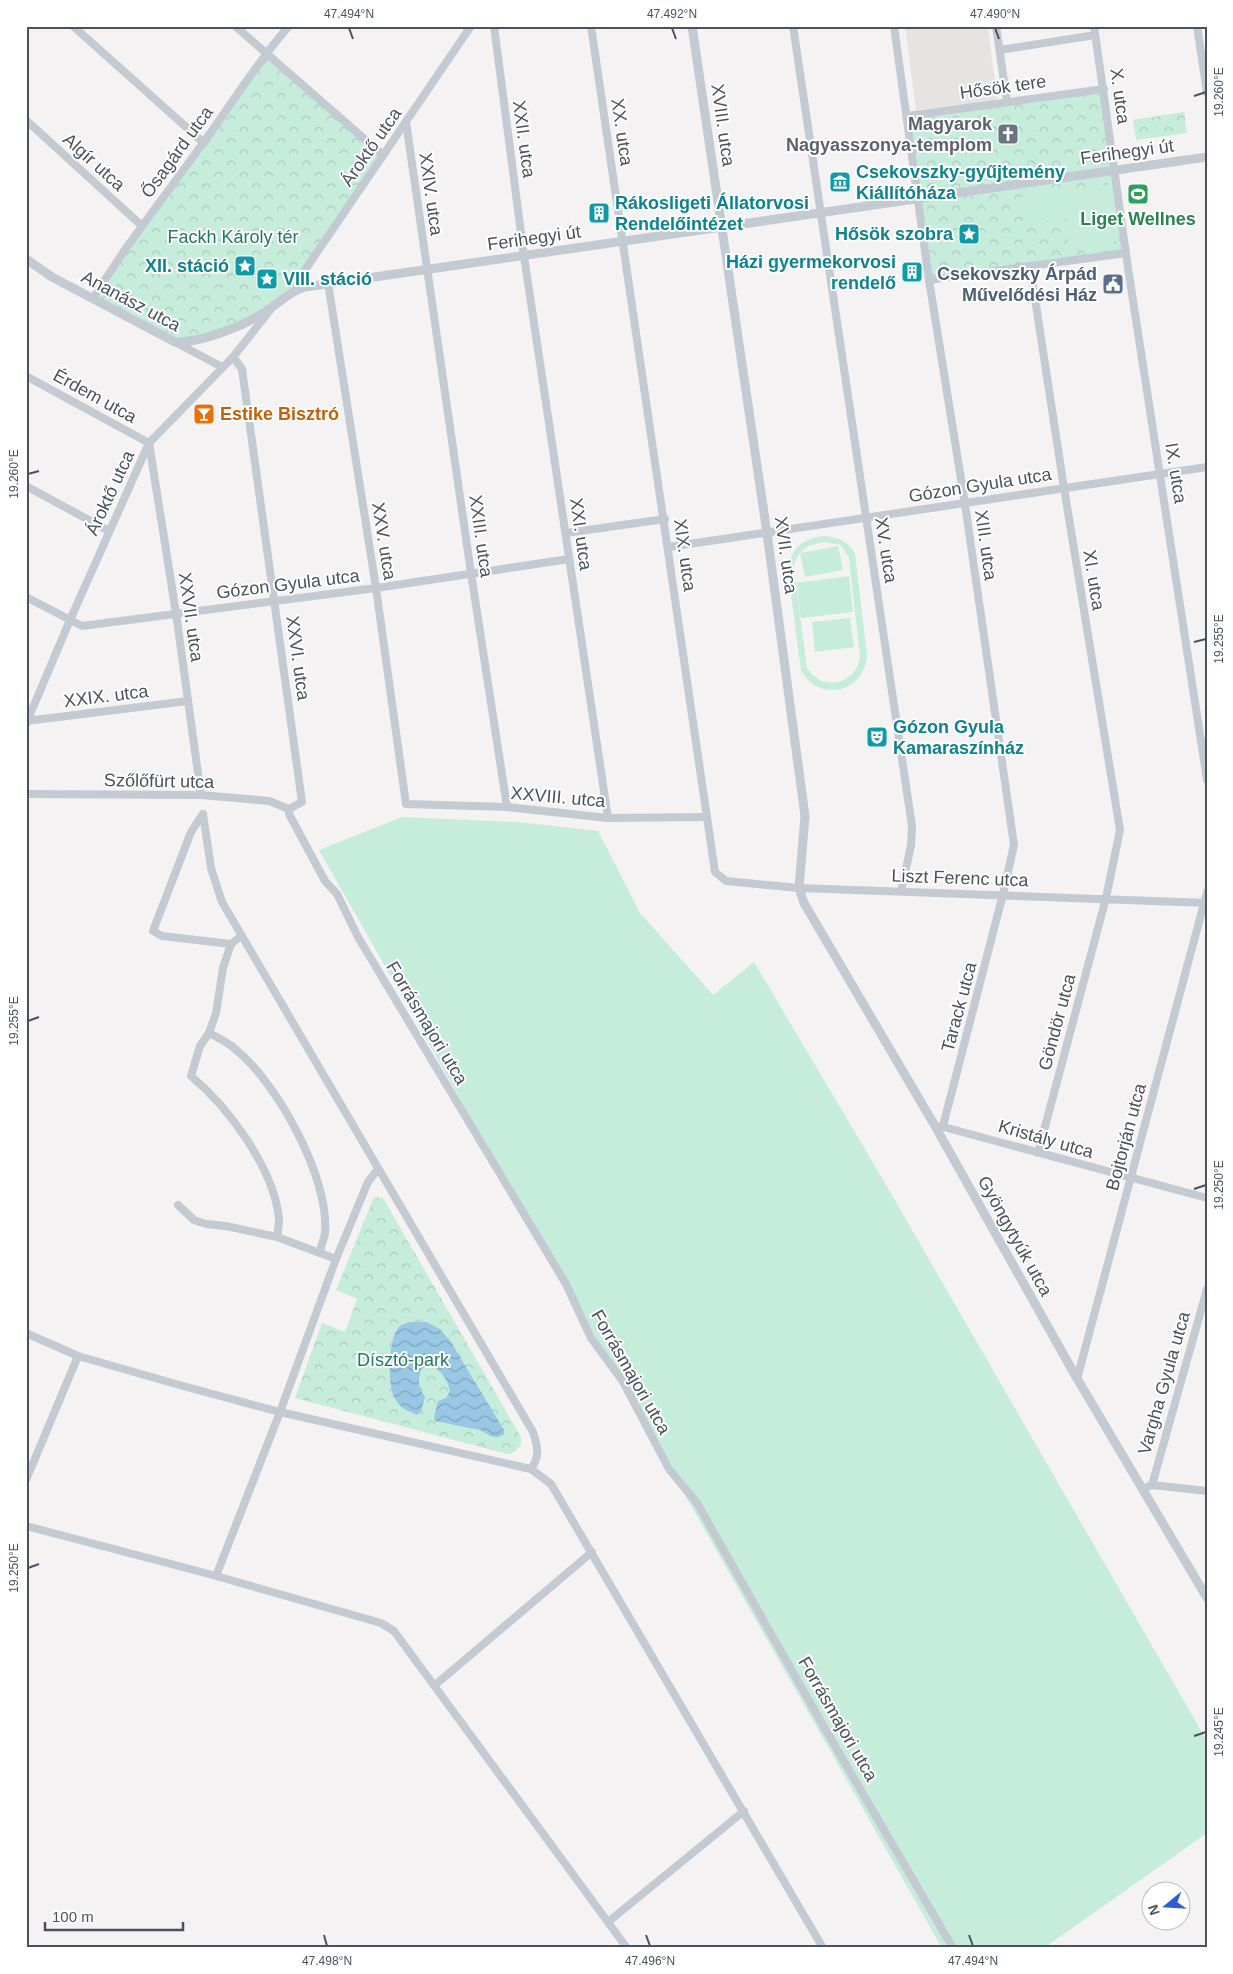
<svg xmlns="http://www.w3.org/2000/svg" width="1233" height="1974" font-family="Helvetica,sans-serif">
  <defs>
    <pattern id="forest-crowns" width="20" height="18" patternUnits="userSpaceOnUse" patternTransform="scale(1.25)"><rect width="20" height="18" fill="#c6ecdb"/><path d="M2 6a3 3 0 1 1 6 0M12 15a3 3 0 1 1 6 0" fill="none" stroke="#acccbe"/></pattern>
    <pattern id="water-waves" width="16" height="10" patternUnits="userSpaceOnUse" patternTransform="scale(1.25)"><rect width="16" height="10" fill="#98c8e4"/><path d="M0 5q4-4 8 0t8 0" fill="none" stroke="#7ea5bc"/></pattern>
  </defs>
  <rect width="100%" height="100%" fill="#f4f2f2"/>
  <path fill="#e5e4e3" d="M905 26H988L997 100 916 110Z"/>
  <g fill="url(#forest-crowns)">
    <path d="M265 53 383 155 305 270V287L272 308 187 343 93 299Z"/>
    <path d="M1104 89 1126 253 929 280 907 116Z"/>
    <path d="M1184 112 1187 133 1136 140 1133 120Z"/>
    <path d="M374 1197 383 1198 521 1437V1445L514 1452 507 1454 295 1398 322 1323 345 1332 357 1299 336 1290Z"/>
  </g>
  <g fill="#c6ecdb" fill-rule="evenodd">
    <path d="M1111 184 1119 241 1069 248 1065 218 1024 224 1020 197Z"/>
    <path d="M824 536C838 537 848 541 855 554L867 655C865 692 819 704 801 670L788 571C789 550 803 538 824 536ZM824 542 841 545 849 558 860 656C857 684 823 693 807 668L794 570V563L800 553 805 577 843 570 838 546 800 553 808 546Z"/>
    <path d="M849 576 853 612 801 618 796 583Z"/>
    <path d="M850 618 854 647 815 652 812 622Z"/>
    <path d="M402 817 518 822 598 831 640 913 713 995 754 962 882 1178 1207 1741V1833L1044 1948H942L319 850Z"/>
  </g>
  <path fill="url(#water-waves)" d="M410 1322H426L440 1329 451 1342 504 1430V1434L499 1437H493L480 1430 435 1421 434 1417 438 1401 446 1398 450 1391C447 1379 442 1372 432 1365L422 1368C417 1380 418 1387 425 1397L421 1412 417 1415C408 1411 400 1408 395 1399 387 1386 388 1338 399 1327 402 1324 407 1323 410 1322Z"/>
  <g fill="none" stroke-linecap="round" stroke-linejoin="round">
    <g stroke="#c4cad2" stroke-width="8">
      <path d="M73 26 204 143"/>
      <path d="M235 26 383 155"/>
      <path d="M494 26 524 256 608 818"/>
      <path d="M591 26 715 872 726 881 799 888 1207 903"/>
      <path d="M793 26 912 826 911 846 901 891"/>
      <path d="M894 26 929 280 965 504 1014 845 1003 894 943 1126"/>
      <path d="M996 26 1007 102"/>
      <path d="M1094 26 1128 268 1207 780"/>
      <path d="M1197 26 1207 93"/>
      <path d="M1000 50 1095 35"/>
      <path d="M907 116 1104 89"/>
      <path d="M26 120 141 225"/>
      <path d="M406 122 471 573 507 807"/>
      <path d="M1030 266 1064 488 1120 830 1106 898 1038 1153"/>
      <path d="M929 280 1126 253"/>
      <path d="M328 283 376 588 406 804 507 807 608 818 707 817"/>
      <path d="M305 287 303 279 305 270 471 26"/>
      <path d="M93 299C126 244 166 195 203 143 232 104 256 63 289 26"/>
      <path d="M175 342 222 367"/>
      <path d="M233 357 242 369 302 802 289 809"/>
      <path d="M26 376 149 443"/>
      <path d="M149 443 176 613 201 795"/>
      <path d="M26 486 109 531"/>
      <path d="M566 533 665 519"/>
      <path d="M669 547 1207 467"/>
      <path d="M26 597 82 626 376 588 569 559"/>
      <path d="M26 721 188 701"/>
      <path d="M26 724 70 620 149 443 233 357 271 309"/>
      <path d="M26 794 201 795 269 801 289 809"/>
      <path d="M289 809V814L325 881 337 894 358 937 566 1284 591 1338 622 1380 669 1469 697 1503 821 1722 953 1948"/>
      <path d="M203 814 211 868 222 902 533 1432C538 1447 540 1456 531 1469"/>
      <path d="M203 814 191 832 153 931 162 936 231 944"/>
      <path d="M241 936 231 944 223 968 216 1013 209 1033 200 1046 191 1076C229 1108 273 1167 279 1218 279 1224 278 1231 277 1237"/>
      <path d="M209 1033C218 1038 228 1042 235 1049 277 1082 330 1179 325 1233 324 1239 321 1246 320 1251"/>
      <path d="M940 1126 1207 1198"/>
      <path d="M178 1205 194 1220 206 1224 226 1226 277 1237 336 1259"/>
      <path d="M26 1333 78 1356 183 1386 280 1412 531 1469 551 1484 823 1948"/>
      <path d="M1077 1379 1207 892"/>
      <path d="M26 1480 78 1356"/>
      <path d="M1152 1485 1207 1289"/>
      <path d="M1147 1487 1152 1485 1207 1491"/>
      <path d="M26 1526 209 1574 381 1623 394 1631 627 1948"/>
      <path d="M216 1576 280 1412 336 1259 368 1182 378 1169"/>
      <path d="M435 1685 592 1552"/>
      <path d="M608 1922 744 1811"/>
    </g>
    <g stroke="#c4cad2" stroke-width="9">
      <path d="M692 26 767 533 805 816 799 888 804 903 935 1126 1075 1375 1207 1598"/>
      <path d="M26 259 52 277 175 342C202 343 250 324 272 307 284 299 291 291 305 287L1207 157"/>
    </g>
  </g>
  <path fill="none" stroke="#4b525e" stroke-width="2" d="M349 28 353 39M672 28 676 39M995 28 999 39M1194 96 1206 92M28 474 39 471M1194 642 1206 639M28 1021 39 1017M1194 1189 1206 1185M28 1568 39 1564M1194 1736 1206 1732M324 1935 327 1946M646 1935 650 1946M969 1935 973 1946"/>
  <defs>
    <g id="church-square" transform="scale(1.125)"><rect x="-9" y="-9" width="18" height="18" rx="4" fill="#6b7280" stroke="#fff"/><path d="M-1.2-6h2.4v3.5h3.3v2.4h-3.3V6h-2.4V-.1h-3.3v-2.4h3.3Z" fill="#fff"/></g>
    <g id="museum-square" transform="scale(1.125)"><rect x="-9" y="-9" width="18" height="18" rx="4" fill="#0f9aa8" stroke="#fff"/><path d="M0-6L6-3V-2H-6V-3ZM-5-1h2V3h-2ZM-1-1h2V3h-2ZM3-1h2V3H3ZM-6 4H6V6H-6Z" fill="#fff"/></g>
    <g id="stadium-square" transform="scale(1.125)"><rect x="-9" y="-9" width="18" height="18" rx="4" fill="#2e9e5b" stroke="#fff"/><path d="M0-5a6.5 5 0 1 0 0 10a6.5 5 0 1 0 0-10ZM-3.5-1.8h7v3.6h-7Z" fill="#fff"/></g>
    <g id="building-square" transform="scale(1.125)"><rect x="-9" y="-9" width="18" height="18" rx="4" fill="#0f9aa8" stroke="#fff"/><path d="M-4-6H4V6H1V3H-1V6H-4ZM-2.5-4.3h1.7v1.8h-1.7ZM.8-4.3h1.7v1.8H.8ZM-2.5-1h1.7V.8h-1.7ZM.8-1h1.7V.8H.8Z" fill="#fff"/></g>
    <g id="sight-square" transform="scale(1.125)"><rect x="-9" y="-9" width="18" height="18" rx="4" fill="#0f9aa8" stroke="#fff"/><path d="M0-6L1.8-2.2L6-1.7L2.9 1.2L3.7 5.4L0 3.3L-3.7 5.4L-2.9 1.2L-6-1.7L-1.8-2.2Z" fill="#fff"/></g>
    <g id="civic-square" transform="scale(1.125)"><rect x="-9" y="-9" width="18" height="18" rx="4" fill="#5c6f8a" stroke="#fff"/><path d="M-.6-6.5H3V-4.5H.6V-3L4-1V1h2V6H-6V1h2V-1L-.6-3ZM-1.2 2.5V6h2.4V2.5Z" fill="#fff"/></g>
    <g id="bar-square" transform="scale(1.125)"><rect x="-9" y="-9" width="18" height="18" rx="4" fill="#e8710a" stroke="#fff"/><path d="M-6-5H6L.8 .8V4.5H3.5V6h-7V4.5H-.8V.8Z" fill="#fff"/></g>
    <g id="theatre-square" transform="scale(1.125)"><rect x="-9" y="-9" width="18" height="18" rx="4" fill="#0f9aa8" stroke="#fff"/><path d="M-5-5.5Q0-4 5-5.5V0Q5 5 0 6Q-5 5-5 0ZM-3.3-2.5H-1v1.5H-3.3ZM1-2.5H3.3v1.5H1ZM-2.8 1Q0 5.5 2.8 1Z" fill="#fff"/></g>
  </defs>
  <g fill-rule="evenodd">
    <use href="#church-square" x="1008" y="134"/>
    <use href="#museum-square" x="840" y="182"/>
    <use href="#stadium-square" x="1138" y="194"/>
    <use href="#building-square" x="599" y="213"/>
    <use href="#sight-square" x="969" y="234"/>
    <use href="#sight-square" x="245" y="266"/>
    <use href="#building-square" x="912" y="272"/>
    <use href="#sight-square" x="267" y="279"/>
    <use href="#civic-square" x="1113" y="284"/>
    <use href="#bar-square" x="204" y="414"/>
    <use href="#theatre-square" x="877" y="737"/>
  </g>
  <g text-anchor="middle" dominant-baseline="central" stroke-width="4" stroke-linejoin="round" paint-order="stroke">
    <g font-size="18" fill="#4b525e" stroke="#fff">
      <text transform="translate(1003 87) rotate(-8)">Hősök tere</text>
      <text transform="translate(1120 96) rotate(82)">X. utca</text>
      <text transform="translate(723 125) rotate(82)">XVIII. utca</text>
      <text transform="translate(622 132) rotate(82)">XX. utca</text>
      <text transform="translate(524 139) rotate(82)">XXII. utca</text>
      <text transform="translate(371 147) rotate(-55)">Ároktő utca</text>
      <text transform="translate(177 152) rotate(-54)">Ősagárd utca</text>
      <text transform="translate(1127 152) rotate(-8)">Ferihegyi út</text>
      <text transform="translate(94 162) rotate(42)">Algír utca</text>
      <text transform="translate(431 194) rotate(82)">XXIV. utca</text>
      <text transform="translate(534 238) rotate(-8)">Ferihegyi út</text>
      <text transform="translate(131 301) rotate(28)">Ananász utca</text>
      <text transform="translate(95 396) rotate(29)">Érdem utca</text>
      <text transform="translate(1176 473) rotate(81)">IX. utca</text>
      <text transform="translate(980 485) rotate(-9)">Gózon Gyula utca</text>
      <text transform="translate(110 493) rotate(-65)">Ároktő utca</text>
      <text transform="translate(581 534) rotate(82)">XXI. utca</text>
      <text transform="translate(481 536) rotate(82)">XXIII. utca</text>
      <text transform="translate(384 541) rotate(81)">XXV. utca</text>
      <text transform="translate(986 545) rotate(82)">XIII. utca</text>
      <text transform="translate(886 550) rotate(81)">XV. utca</text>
      <text transform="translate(685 555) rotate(82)">XIX. utca</text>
      <text transform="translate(786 555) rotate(82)">XVII. utca</text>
      <text transform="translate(1094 580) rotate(81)">XI. utca</text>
      <text transform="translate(288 584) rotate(-7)">Gózon Gyula utca</text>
      <text transform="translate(191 617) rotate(82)">XXVII. utca</text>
      <text transform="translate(298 658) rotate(82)">XXVI. utca</text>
      <text transform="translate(106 696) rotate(-7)">XXIX. utca</text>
      <text transform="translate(159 781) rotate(1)">Szőlőfürt utca</text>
      <text transform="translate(558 797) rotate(5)">XXVIII. utca</text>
      <text transform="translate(960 878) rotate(2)">Liszt Ferenc utca</text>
      <text transform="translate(959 1007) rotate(-75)">Tarack utca</text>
      <text transform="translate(1057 1022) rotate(-75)">Göndör utca</text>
      <text transform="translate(427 1023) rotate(59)">Forrásmajori utca</text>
      <text transform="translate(1126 1137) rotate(-75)">Bojtorján utca</text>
      <text transform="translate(1046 1139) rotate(16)">Kristály utca</text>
      <text transform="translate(1015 1236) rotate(61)">Gyöngytyúk utca</text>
      <text transform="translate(631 1372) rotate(60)">Forrásmajori utca</text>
      <text transform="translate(1164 1383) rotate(-74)">Vargha Gyula utca</text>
      <text transform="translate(838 1719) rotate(60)">Forrásmajori utca</text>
    </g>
    <g font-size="18" font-weight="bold" fill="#5b616d" stroke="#fff" text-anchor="end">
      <text x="992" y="124">Magyarok<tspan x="992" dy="21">Nagyasszonya-templom</tspan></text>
    </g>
    <g font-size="18" font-weight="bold" fill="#0d838f" stroke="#fff" text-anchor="start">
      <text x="856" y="172">Csekovszky-gyűjtemény<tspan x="856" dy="21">Kiállítóháza</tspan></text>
      <text x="615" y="203">Rákosligeti Állatorvosi<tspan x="615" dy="21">Rendelőintézet</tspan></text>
      <text x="953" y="234" text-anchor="end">Hősök szobra</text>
      <text x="896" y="262" text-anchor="end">Házi gyermekorvosi<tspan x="896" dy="21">rendelő</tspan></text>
      <text x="229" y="266" text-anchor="end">XII. stáció</text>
      <text x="283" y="279">VIII. stáció</text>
      <text x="893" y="727">Gózon Gyula<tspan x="893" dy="21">Kamaraszínház</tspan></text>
    </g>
    <g font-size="18" font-weight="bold" fill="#27864d" stroke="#fff">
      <text x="1138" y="219">Liget Wellnes</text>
    </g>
    <g font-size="18" fill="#22795b" stroke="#fff">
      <text x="233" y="237">Fackh Károly tér</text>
      <text x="403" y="1360">Dísztó-park</text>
    </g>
    <g font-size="18" font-weight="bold" fill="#4e5e75" stroke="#fff" text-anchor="end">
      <text x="1097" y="274">Csekovszky Árpád<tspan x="1097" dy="21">Művelődési Ház</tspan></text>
    </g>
    <g font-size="18" font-weight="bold" fill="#c56008" stroke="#fff" text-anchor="start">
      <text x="220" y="414">Estike Bisztró</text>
    </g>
  </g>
  <rect width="1233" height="1974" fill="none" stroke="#ffffff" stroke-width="55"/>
  <g transform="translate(1166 1906) rotate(252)"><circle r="24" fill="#ffffff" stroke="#b7babf"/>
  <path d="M0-4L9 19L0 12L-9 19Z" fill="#2e5cd2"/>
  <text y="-8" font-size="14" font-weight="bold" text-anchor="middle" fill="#4b525e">N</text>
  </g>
  <path d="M45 1922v8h138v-8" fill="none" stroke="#4b525e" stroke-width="2.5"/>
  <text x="52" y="1922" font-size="15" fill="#4b525e" stroke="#ffffff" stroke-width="4" paint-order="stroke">100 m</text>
  <rect x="28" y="28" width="1178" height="1918" fill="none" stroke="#4b525e" stroke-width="2"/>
  <g font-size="12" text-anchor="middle" fill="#4b525e">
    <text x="349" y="18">47.494°N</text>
    <text x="672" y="18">47.492°N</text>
    <text x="995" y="18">47.490°N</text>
    <text transform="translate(1219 92) rotate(-90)" y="4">19.260°E</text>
    <text transform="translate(14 474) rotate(-90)" y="4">19.260°E</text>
    <text transform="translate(1219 639) rotate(-90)" y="4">19.255°E</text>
    <text transform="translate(14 1021) rotate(-90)" y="4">19.255°E</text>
    <text transform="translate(1219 1185) rotate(-90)" y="4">19.250°E</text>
    <text transform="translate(14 1568) rotate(-90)" y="4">19.250°E</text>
    <text transform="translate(1219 1732) rotate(-90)" y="4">19.245°E</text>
    <text x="327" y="1965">47.498°N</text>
    <text x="650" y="1965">47.496°N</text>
    <text x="973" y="1965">47.494°N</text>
  </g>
</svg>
